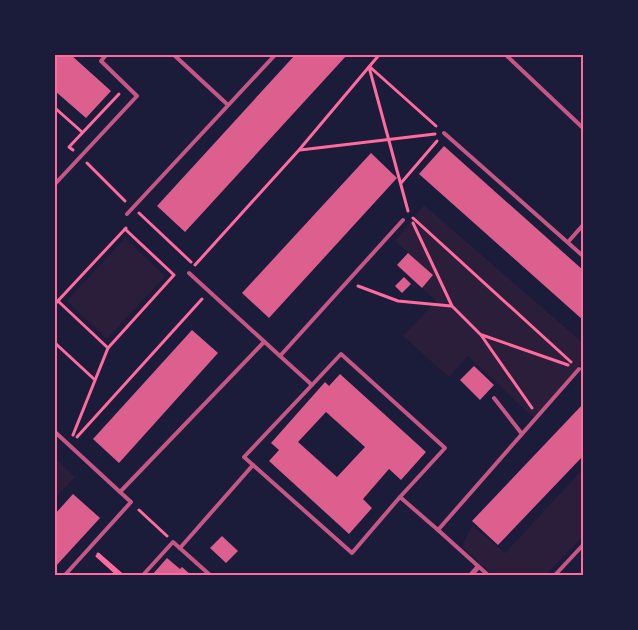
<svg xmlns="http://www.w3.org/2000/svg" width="638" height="630" font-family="'Source Sans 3',sans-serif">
  <rect width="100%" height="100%" fill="#1b1b3a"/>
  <g fill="#2a1e3b">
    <path d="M424 205 583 343V362L534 418 468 356 449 377 403 336 436 301 422 288 433 275 395 241Z"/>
    <path d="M125 238 165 276 107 339 67 301Z"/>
    <path d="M55 458 75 477 55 498Z"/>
    <path d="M583 469V536L546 575H493L462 547 472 525 505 553Z"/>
  </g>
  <g fill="#dd5f8e" fill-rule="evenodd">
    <path d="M55 55H71L111 91 86 118 55 91Z"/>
    <path d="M295 55H347L185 232 157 206Z"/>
    <path d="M444 146 583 270V320L419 174Z"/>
    <path d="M371 153 397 178 269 318 242 293Z"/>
    <path d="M408 253 433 275 422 288 397 265Z"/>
    <path d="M404 277 411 284 402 293 395 286Z"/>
    <path d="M192 330 218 353 119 463 93 439Z"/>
    <path d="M474 366 494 385 480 400 460 380Z"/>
    <path d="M340 374 426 452 401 480 389 469 363 499 372 508 349 534 269 461 279 450 271 443 325 382 329 386ZM326 412 365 447 337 477 298 442Z"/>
    <path d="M583 404V456L498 545 472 521Z"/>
    <path d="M73 494 100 518 55 567V514Z"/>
    <path d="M222 536 238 551 226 563 210 548Z"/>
    <path d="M167 558 180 569 182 567 191 575H152Z"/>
  </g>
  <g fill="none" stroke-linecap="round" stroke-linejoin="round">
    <g stroke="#ff6b9d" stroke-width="3">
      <path d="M369 67 408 211"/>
      <path d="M370 67 436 126"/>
      <path d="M55 108 82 132"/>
      <path d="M73 150 69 147 119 94"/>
      <path d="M300 150 435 134"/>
      <path d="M87 163 125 201"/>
      <path d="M401 183 437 141"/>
      <path d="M139 213 191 262"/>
      <path d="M413 218 571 362"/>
      <path d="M413 223 452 306 481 335 532 408"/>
      <path d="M195 265 299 150 379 55"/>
      <path d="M358 286 398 301 451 306"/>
      <path d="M58 301 108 348"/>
      <path d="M55 304 126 228"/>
      <path d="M482 335 568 365"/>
      <path d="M55 343 94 379"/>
      <path d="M73 435 108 348 174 275 125 229"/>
      <path d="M77 437 202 299"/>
      <path d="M139 510 167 536"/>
      <path d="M98 554 122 575"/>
      <path d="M97 556 118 575"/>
    </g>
    <g stroke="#c65784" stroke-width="4">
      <path d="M174 55 228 105"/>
      <path d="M506 55 583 128"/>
      <path d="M444 133 583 256"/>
      <path d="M55 184 137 96 101 61 106 55"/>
      <path d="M127 214 275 55"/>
      <path d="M568 242 583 225"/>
      <path d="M189 273 280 356 403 220"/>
      <path d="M312 385 341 354 445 448 400 497"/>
      <path d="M494 398 522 434"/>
      <path d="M55 432 120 492 264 342"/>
      <path d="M253 465 244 457 312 385 280 356"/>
      <path d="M180 548 253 465 352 553 400 497 438 530"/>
      <path d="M65 575 131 502 120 492"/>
      <path d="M143 575 173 542 210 575"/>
      <path d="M488 575 438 530 579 369"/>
      <path d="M555 575 583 545"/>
    </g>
    <path stroke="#c65784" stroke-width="5" d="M471 575 478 567"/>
  </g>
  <rect width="638" height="630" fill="none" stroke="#1b1b3a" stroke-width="112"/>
  <rect x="56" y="56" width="526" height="518" fill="none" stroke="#ff6b9d" stroke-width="2"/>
</svg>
